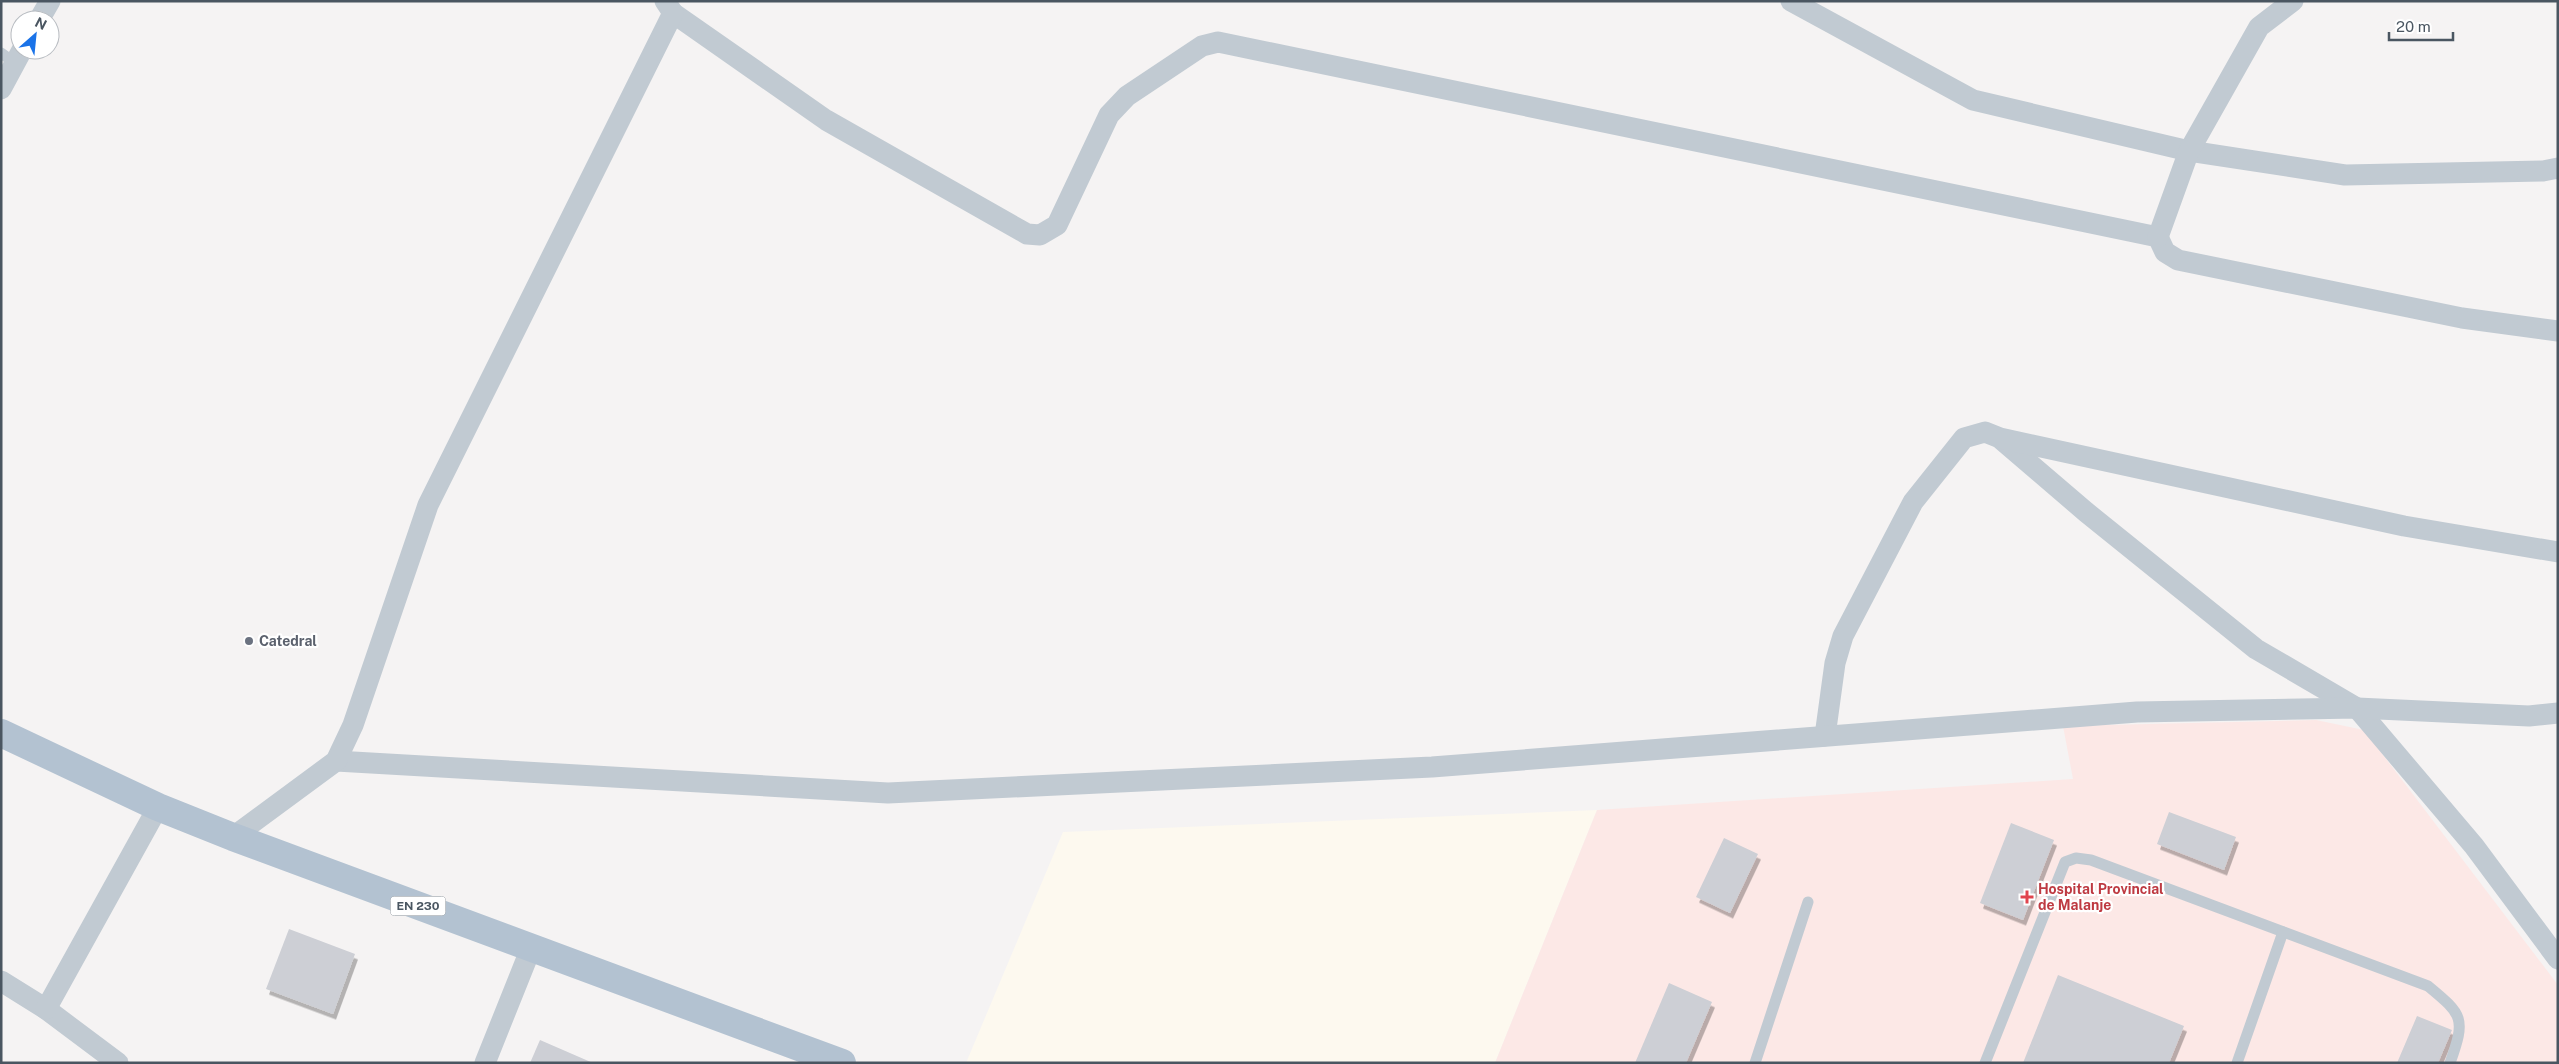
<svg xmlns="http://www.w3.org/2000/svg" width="2559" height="1064" font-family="'Public Sans',sans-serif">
  <defs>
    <filter id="shadow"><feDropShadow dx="3" dy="5.5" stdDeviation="0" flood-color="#0004"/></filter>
  </defs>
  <rect width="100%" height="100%" fill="#f5f3f3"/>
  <path fill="#fdf9ef" d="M1597 810 1495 1063H966L1063 832Z"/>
  <path fill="#fce8e6" d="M2316 720 2364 730 2558 985V1063H1495L1597 810 2073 779 2063 726Z"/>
  <g fill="#cdcfd5" filter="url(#shadow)">
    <path d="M2169 812 2236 837 2224 870 2157 844Z"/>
    <path d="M2011 823 2054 840 2023 920 1980 903Z"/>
    <path d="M1724 838 1758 854 1730 913 1696 897Z"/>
    <path d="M289 929 355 954 333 1014 266 989Z"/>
    <path d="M2058 975 2184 1026 2169 1063H2023Z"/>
    <path d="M1669 983 1712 1002 1686 1063H1635Z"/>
    <path d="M2417 1016 2452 1030 2438 1063H2397Z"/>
    <path d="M540 1040 593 1063H530Z"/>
  </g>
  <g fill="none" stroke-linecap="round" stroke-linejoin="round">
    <g stroke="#c1cad2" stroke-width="11">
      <path d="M1 53 15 63"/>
      <path d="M1755 1063 1808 902"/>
      <path d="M1985 1063 2065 862 2076 858 2091 860 2428 986C2463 1015 2466 1018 2450 1063"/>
      <path d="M2237 1063 2283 932"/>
    </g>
    <g stroke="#c1cad2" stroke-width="21">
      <path d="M1791 1 1973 100 2189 151 2345 175 2543 171 2558 168"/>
      <path d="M673 13 826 120 1027 234 1040 235 1057 225 1109 115 1127 96 1202 46 1218 42 2158 237 2165 252 2178 260 2462 318 2558 331"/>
      <path d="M39 20 50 1"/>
      <path d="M1 89 22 50"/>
      <path d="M2158 237 2189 151 2259 27 2293 1"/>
      <path d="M2002 440 2086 512 2256 649 2357 708 2474 846 2558 959"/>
      <path d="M1825 736 1835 663 1843 636 1913 502 1964 438 1985 432 2000 438 2404 526 2558 552"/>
      <path d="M336 761 888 793 1432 767 2137 712 2357 708 2529 716 2558 713"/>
      <path d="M233 837 336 761 353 725 428 505 673 13 665 1"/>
      <path d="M1 981 46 1009 118 1063"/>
      <path d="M46 1009 158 807"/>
      <path d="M485 1063 531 948"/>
    </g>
    <path stroke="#b3c2d1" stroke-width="28" d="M1 733 158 807 233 837 842 1063"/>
  </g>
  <circle fill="#6b7280" stroke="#fff" stroke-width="2" cx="249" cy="641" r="5"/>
  <path fill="#e0444e" stroke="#fff" stroke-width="2" d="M2024.5 889.5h5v5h5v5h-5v5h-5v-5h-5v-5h5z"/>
  <g text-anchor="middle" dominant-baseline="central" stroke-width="4.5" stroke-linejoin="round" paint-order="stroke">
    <rect fill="#fff" stroke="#808990" stroke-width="1" x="390.5" y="896.5" width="55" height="19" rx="4"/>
    <g font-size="12" font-weight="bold" fill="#4a5661">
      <text x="418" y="906">EN 230</text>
    </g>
    <g font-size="14" font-weight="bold" fill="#5b616d" stroke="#fff" text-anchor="start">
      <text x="259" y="641">Catedral</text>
    </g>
    <g font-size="14" font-weight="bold" fill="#be3a42" stroke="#fff" text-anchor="start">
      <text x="2038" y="889">Hospital Provincial<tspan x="2038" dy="16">de Malanje</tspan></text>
    </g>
  </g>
  <rect width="2559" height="1064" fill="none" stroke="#4a5661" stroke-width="5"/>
  <g transform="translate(35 35) rotate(27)"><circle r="24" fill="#ffffff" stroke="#b7bbc0"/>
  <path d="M0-4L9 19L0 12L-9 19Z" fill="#1a73e8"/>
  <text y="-8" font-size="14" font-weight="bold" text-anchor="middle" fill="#4a5661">N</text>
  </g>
  <path d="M2389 32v8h64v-8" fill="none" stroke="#4a5661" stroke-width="2.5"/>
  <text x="2396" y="32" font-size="15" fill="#4a5661" stroke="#ffffff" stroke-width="4" paint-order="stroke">20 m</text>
</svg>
